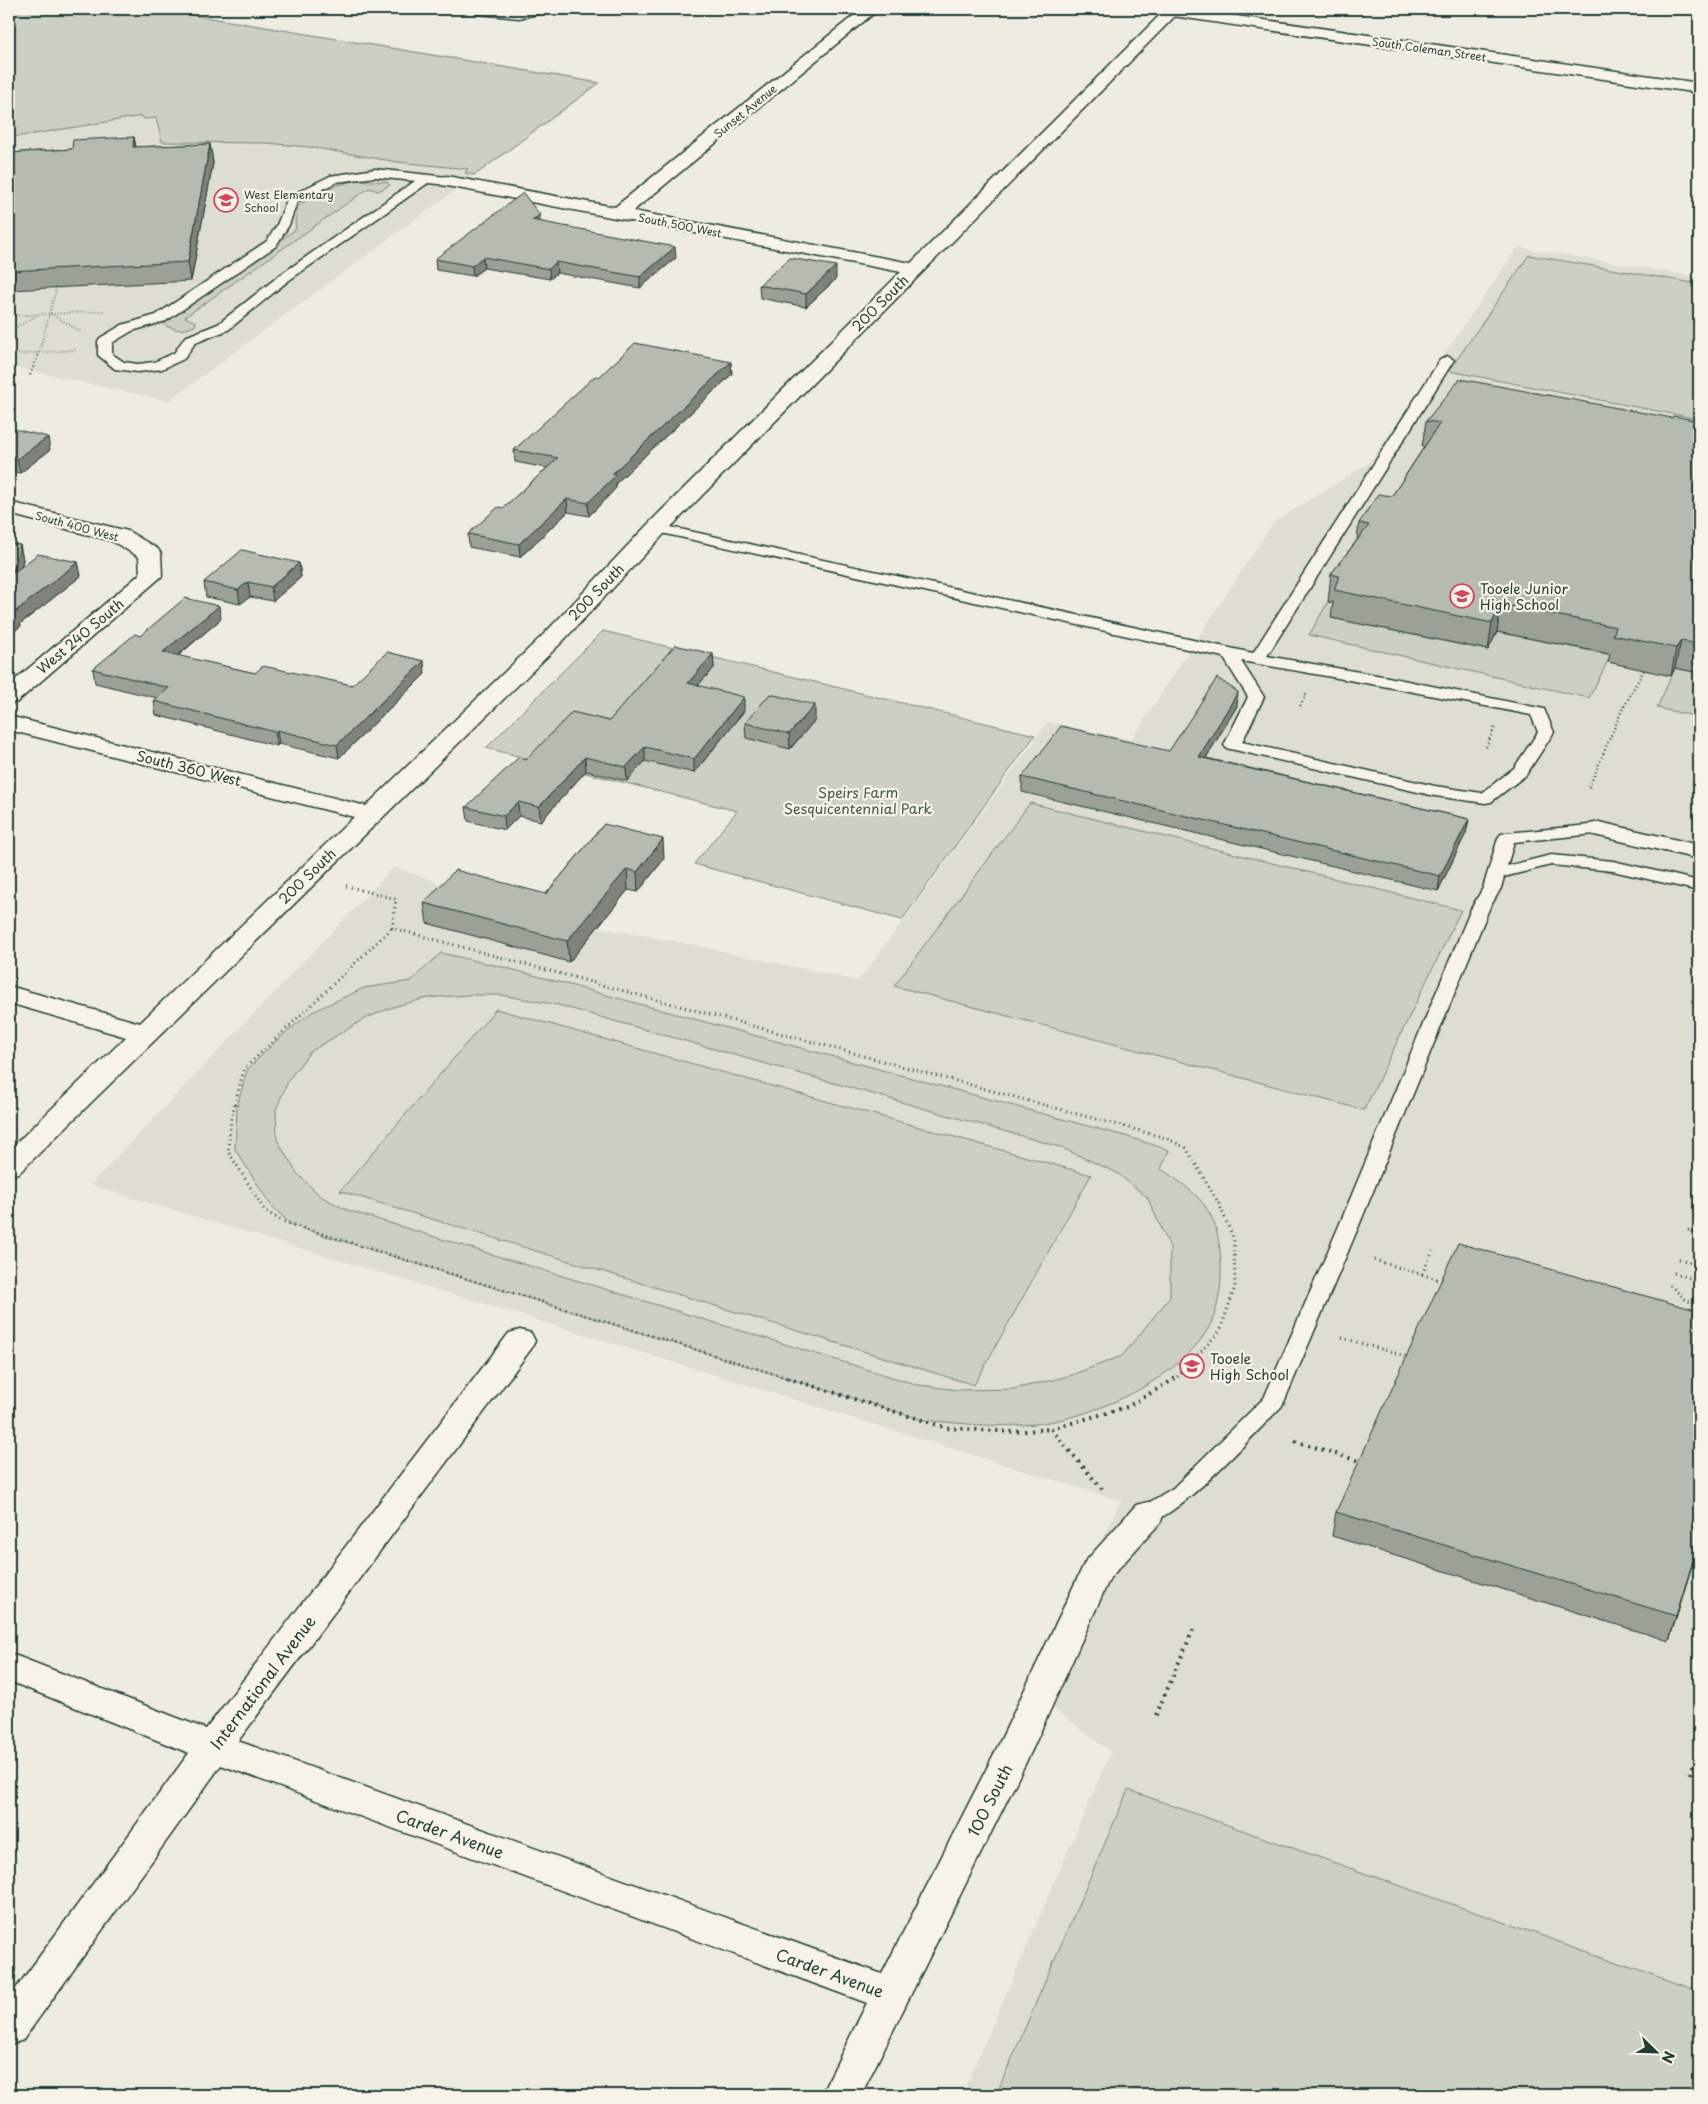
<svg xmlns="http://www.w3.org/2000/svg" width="1708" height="2104" font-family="'Playpen Sans',sans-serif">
  <rect width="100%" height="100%" fill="#eeece1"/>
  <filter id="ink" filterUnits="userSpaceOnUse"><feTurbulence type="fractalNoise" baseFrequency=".02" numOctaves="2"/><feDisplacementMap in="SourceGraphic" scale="10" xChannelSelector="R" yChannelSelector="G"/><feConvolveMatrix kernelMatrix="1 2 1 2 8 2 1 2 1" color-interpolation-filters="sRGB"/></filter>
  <g filter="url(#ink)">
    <g fill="#ddddd2">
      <path d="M9 9H164L603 82 168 401 9 366Z"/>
      <path d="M1518 247 1699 277V2095H962L1111 1752 1029 1690 1121 1501 534 1319 90 1185 394 867 457 890 597 927 684 943 859 981 1048 722 1131 740 1273 523 1370 462Z"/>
    </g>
    <g fill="#cccfc4" stroke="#76867c" fill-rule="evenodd">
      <path d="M9 9H157L599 83 475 175 465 173 468 169 398 162 309 147 267 143 162 142 156 118 144 119 142 116 9 138Z"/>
      <path d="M360 180 387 182 390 185 378 191 369 188 185 317 196 322 195 326C182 331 175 331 163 324L230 278 296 229 295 221 298 206C321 190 333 185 360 180Z"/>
      <path d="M1529 255 1699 284V419L1449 371Z"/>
      <path d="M1328 602 1336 603 1331 618 1487 650 1497 632 1611 655 1589 698 1309 635Z"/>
      <path d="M603 631 1035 735 902 920 694 864 737 811 486 748Z"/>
      <path d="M1675 668 1699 673V717L1657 708Z"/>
      <path d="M1030 803 1461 910 1364 1110 894 986Z"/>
      <path d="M441 953 507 968 1132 1138 1169 1150 1161 1169C1206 1199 1220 1214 1221 1270 1222 1286 1217 1314 1208 1329 1176 1383 1083 1423 1022 1425 989 1427 956 1423 923 1420L291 1225 270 1204 235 1149 237 1107 247 1070 280 1037 312 1012 364 988 411 981ZM467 995H501L558 1005 1060 1147 1117 1173 1147 1197 1170 1247V1297L1122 1356 1069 1376 1014 1389 959 1390 918 1385 347 1210 320 1196 297 1173 277 1140 276 1109 289 1079 310 1052 364 1019 393 1007 427 998Z"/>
      <path d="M496 1009 1091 1175 974 1385 340 1191Z"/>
      <path d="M1128 1790 1699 1991V2095H996Z"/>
    </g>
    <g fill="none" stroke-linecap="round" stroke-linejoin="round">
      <g stroke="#1f3d34" stroke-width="3">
        <g id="lane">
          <path d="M375 169 447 177 453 181 447 185 428 183 288 281 228 330 195 343 184 359 162 369 138 372 115 369 98 355V341L100 338 122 325 156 315 267 241 277 225 288 197 330 176ZM375 177 415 181 280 275 218 324 185 337 174 353 154 362 138 364 124 362 112 354V343L132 331 166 321 276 246 289 225 297 202 337 182Z"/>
          <path d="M1447 356 1454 360 1267 656 1388 677 1544 709 1554 732 1526 775 1491 802 1485 803 1435 796 1226 748 1224 745 1248 697 1223 657 657 532 652 531 650 528 652 525 657 524 1253 653 1440 360ZM1241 661 1388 687 1531 715 1538 732 1514 768 1482 793 1435 786 1242 742 1264 697Z"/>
          <path d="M1599 824 1605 825 1607 829 1605 833 1514 842 1507 866 1551 855 1613 861 1699 881V891L1613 871 1551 865 1504 877 1501 888 1489 909 1358 1228 1284 1402 1281 1407C1259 1429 1174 1523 1147 1522 1145 1522 1143 1521 1140 1520L1137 1514 1140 1508 1173 1488 1264 1398 1338 1228 1471 909 1483 888 1498 838 1501 834 1507 833Z"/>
        </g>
      </g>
      <g stroke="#1f3d34" stroke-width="3">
        <g id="street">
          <path d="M472 9H550L547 12 519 18 480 14 475 12Z"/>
          <path d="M862 9H879L633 211 911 263 1166 9H1182L665 533 561 643 19 1173 9 1175V1150L126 1037 9 1003V986L140 1023 354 817 9 730V716L366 806 545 633 649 523 901 272 447 186 441 185 438 181 441 177 447 176 615 207Z"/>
          <path d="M9 502 128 531 158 549 161 554 162 576 17 702 9 704V685L140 574 139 557 112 541 9 514Z"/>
          <path d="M1599 822 1699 845V859L1590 834 1587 829 1590 824Z"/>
          <path d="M520 1330 531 1333 535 1341 531 1349 238 1741 882 1974 997 1748 1085 1562 1136 1505 1148 1502 1160 1505 1164 1514 1160 1523 1110 1578 1033 1748 861 2095H821L867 2003 221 1765 23 2040 9 2045V1998L189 1753 9 1681V1653L206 1729 509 1333Z"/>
        </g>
      </g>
      <g stroke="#1f3d34" stroke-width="3">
        <path id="secondary" d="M1151 9H1189L1699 83V93L1159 14 1154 12Z"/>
      </g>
      <g stroke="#1f3d34" stroke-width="2" stroke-dasharray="0.5 2.5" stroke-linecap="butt">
        <path d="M51 314 82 332"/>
        <path d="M9 316 105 311"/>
        <path d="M9 331 38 315"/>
        <path d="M9 355 76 350"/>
        <path d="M38 356 56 289"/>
      </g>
      <g stroke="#1f3d34" stroke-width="2.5" stroke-dasharray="1 3" stroke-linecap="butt">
        <path d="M30 375 38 355"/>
        <path d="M1300 706 1307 693"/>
        <path d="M1486 747 1495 727"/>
        <path d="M1699 770V772"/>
        <path d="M1589 787 1622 710 1644 670"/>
      </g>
      <g stroke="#1f3d34" stroke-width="3" stroke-dasharray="1 4" stroke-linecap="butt">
        <path d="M346 886 396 899 392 928"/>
        <path d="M1688 1230 1699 1233"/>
        <path d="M1679 1259 1699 1264"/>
        <path d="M1374 1260 1444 1281"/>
        <path d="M1674 1273 1699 1281"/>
        <path d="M1422 1274 1433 1251"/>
        <path d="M1670 1285 1687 1301 1699 1304"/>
        <path d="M1342 1338 1409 1357"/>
        <path d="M791 1379 284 1222 265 1211 228 1151 231 1119 244 1069 392 928 1166 1138 1186 1148 1219 1204 1234 1240 1235 1287 1220 1331 1175 1379"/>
      </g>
      <g stroke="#1f3d34" stroke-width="4" stroke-dasharray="2 5" stroke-linecap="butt">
        <path d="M787 1378 947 1428 1013 1432 1051 1429"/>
        <path d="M1051 1429 1102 1489"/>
        <path d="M1051 1429 1127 1407 1176 1378"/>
        <path d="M1295 1441 1362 1462"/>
        <path d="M1156 1715 1193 1630"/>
        <path d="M1690 1774 1699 1740"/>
      </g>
      <use href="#lane" fill="#f7f3e8" fill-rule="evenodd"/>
      <use href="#street" fill="#f7f3e8" fill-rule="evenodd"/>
      <use href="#secondary" fill="#f7f3e8" fill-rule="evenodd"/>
    </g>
    <g fill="#9ca197" stroke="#1f3d34">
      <path d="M134 137 136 147 210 144 213 163 191 281 9 290V153L72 149Z"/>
      <path d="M540 222 676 258 640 288 557 273 550 279 484 268 473 276 436 270 435 259Z"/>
      <path d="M836 279 806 307 760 298 759 285Z"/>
      <path d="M732 374 616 483V488L589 516 568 512 520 557 469 547 468 534 503 508 547 468 515 462 514 450 599 377Z"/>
      <path d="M1672 418 1699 421V673L1675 668 1671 676 1608 662 1610 654 1497 632 1488 650 1331 618 1333 602H1328L1331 574 1357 540 1359 523 1392 496 1424 447 1422 446 1426 421Z"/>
      <path d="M9 428 50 450 20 473 9 471Z"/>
      <path d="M9 543 20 545 23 560 21 567 78 562 81 576 20 624 21 626 9 635Z"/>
      <path d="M299 563 301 577 273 601 250 597 240 604 206 597 204 582Z"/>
      <path d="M221 619 178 656 255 673 352 685 425 674 339 758 279 744 277 746 156 715 154 701 157 698 95 683 93 669 140 636Z"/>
      <path d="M713 654 714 668 698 685 744 711 694 773 645 761 627 781 586 771 541 821 519 816 505 830 468 821 466 807 526 760 609 721Z"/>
      <path d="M1237 706 1206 758 1469 819 1466 833 1438 891 1022 792V777L1169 751Z"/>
      <path d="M815 720 790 749 746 738 745 723Z"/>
      <path d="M604 824 664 859 638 892 628 890 569 962 427 923 424 903 546 894Z"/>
      <path d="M1699 1311V1567L1692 1565 1669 1641 1332 1536 1336 1512Z"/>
    </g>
    <g fill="#7f837b" stroke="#1f3d34">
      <path d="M134 137 137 155 133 147Z"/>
      <path d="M210 144 213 163 191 281 188 262Z"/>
      <path d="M540 215V225L532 220Z"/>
      <path d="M675 247 676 258 640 288V277Z"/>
      <path d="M483 257 484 268 473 276 472 266Z"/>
      <path d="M556 262 557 273 550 279 549 269Z"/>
      <path d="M836 266V279L806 307V294Z"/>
      <path d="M731 362 732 374 616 483V488L589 516 588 503 612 474Z"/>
      <path d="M48 437 50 450 20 473 17 459Z"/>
      <path d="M567 499 568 512 520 557 519 544Z"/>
      <path d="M20 545 23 560 17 584 14 570Z"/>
      <path d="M78 562 81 576 20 624 21 626 9 635V618L16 611Z"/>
      <path d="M299 563 301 577 273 601 271 587Z"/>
      <path d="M248 582 250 597 240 604 238 590Z"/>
      <path d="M1501 604 1497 632 1488 650 1492 623Z"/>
      <path d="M219 606 221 619 165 666 163 652Z"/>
      <path d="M1681 641 1675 668 1671 676 1676 648Z"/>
      <path d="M713 654 714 668 688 696V683Z"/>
      <path d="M424 661 425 674 339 758 337 745Z"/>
      <path d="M1238 692 1237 706 1198 771 1199 757Z"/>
      <path d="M744 697V711L694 773V759Z"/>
      <path d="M815 705V720L790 749 789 734Z"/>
      <path d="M277 730 279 744 277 746 275 732Z"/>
      <path d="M645 747V761L627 781 626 767Z"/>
      <path d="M585 757 586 771 541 821 539 807Z"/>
      <path d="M518 802 519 816 505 830 504 816Z"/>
      <path d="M1469 819 1466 833 1438 891 1440 876Z"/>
      <path d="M663 839 664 859 638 892 637 872Z"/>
      <path d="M627 869 628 890 569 962 567 941Z"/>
      <path d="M1699 1541 1692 1565 1669 1641 1676 1616Z"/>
    </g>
    <g fill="#b5bbb0" stroke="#1f3d34">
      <path d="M134 137 133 147 210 144 188 262 9 271V153L72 149 73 140Z"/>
      <path d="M523 193 540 215 532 220 675 247 640 277 556 262 549 269 483 257 472 266 435 259Z"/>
      <path d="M790 258 836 266 806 294 759 285Z"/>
      <path d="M635 343 731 362 612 474 616 475 588 503 567 499 519 544 468 534 498 507 503 508 558 458 514 450 595 376 599 377Z"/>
      <path d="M1460 379 1672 418 1673 416 1699 421V644L1681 641 1676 648 1613 635 1616 627 1501 604 1492 623 1334 590 1339 576 1331 574 1369 525 1359 523 1378 494 1392 496 1440 423 1426 421Z"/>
      <path d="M9 428 48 437 17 459 9 457Z"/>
      <path d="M9 543 20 545 14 570 9 569Z"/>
      <path d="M242 550 299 563 271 587 248 582 238 590 204 582Z"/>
      <path d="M38 554 78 562 16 611H18L9 618V576Z"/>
      <path d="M185 598 219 606 163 652 255 673 263 666 352 685 387 652 424 661 337 745 277 730 275 732 154 701 169 688 93 669 135 634 140 636Z"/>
      <path d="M675 645 713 654 688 683 744 697 694 759 645 747 626 767 585 757 539 807 518 802 504 816 466 807 518 758 526 760 572 712 609 721Z"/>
      <path d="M1217 678 1238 692 1199 757 1469 819 1440 876 1022 777 1061 726 1169 751Z"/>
      <path d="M770 694 815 705 789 734 745 723Z"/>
      <path d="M604 824 663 839 637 872 627 869 567 941 424 903 455 870 546 894Z"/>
      <path d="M1458 1243 1699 1311V1541L1676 1616 1336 1512Z"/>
    </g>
  </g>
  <defs>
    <g id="school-ring" transform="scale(1.25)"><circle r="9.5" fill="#f7f3e8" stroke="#d1495b" stroke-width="1.5"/><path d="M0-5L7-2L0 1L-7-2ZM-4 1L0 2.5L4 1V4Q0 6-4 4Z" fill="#d1495b"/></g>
  </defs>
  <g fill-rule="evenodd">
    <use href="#school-ring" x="226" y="200"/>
    <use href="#school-ring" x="1462" y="596"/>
    <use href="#school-ring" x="1192" y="1366"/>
  </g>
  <g text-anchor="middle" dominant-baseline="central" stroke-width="4.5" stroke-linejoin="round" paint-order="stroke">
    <g font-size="11" fill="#1f3d34" stroke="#f7f3e8">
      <text transform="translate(1429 49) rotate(8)">South Coleman Street</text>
      <text transform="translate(745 111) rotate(-39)">Sunset Avenue</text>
      <text transform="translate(680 225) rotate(11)">South 500 West</text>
      <text transform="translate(77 526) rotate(15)">South 400 West</text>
    </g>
    <g font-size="11" fill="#1f3d34" stroke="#f7f3e8" text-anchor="start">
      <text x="244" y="194">West Elementary<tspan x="244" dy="13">School</tspan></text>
    </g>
    <g font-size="14" fill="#1f3d34" stroke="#f7f3e8">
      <text transform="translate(880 303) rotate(-45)">200 South</text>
      <text transform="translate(596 592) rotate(-46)">200 South</text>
      <text transform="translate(80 636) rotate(-40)">West 240 South</text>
      <text transform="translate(189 768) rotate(14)">South 360 West</text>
      <text transform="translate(307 876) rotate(-44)">200 South</text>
    </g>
    <g font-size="14" fill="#1f3d34" stroke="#f7f3e8" text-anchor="start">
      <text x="1480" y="588">Tooele Junior<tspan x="1480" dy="16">High School</tspan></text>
      <text x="1210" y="1358">Tooele<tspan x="1210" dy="16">High School</tspan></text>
    </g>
    <g font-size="14" fill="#425a51" stroke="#f7f3e8">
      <text x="858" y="792">Speirs Farm<tspan x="858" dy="16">Sesquicentennial Park</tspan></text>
    </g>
    <g font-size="16" fill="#1f3d34" stroke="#f7f3e8">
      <text transform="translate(262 1682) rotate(-53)">International Avenue</text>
      <text transform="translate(989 1800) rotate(-63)">100 South</text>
      <text transform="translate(450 1833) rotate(20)">Carder Avenue</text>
      <text transform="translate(830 1972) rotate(20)">Carder Avenue</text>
    </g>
  </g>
  <rect width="1708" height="2104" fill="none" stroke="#f7f3e8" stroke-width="30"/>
  <rect x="15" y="15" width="1678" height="2074" fill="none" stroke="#1f3d34" stroke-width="2" filter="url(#ink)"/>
  <g transform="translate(1656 2052) rotate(113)" stroke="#f7f3e8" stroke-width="4" paint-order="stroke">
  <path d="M0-4L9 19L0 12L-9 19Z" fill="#1f3d34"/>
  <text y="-8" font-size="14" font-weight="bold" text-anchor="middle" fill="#1f3d34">N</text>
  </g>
</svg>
